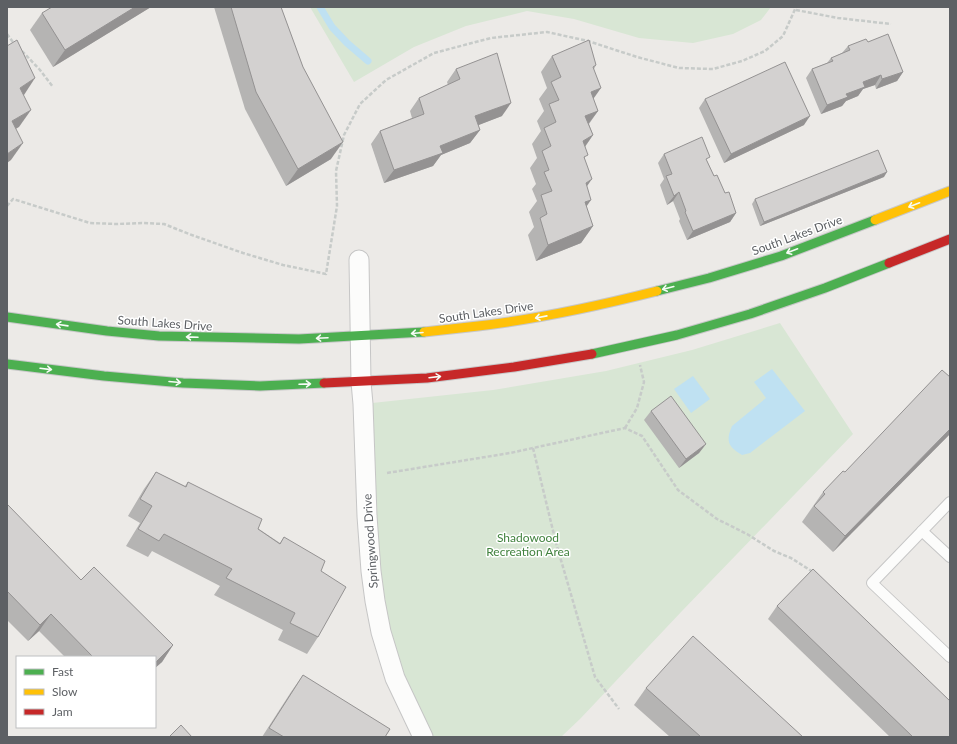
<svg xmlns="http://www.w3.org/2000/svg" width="957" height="744" font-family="Lato,sans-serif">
  <rect width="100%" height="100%" fill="#eceae7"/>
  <g fill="#d8e6d4">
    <path d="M310 7H771L761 20 733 34 693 43 639 38 574 19 527 11 466 26 414 47 354 82Z"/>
    <path d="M780 323 853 434 682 611 580 719 561 737H423L381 632 363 404 493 390 606 371 692 350Z"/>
  </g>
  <g fill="#bfe1f2">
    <path d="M772 369 805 411 750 453 742 455C729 447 725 442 732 426L766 398 754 382Z"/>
    <path d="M693 376 710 399 691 413 674 389Z"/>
  </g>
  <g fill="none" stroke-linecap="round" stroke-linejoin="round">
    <path stroke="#bfe1f2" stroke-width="7" d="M320 7 332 27 347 43 368 61"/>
    <g stroke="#c6c6c6" stroke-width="12">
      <g id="lane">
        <path d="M950 502 872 583 950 657"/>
        <path d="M922 531 950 557"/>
      </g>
    </g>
    <g stroke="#c6c6c6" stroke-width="21">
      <path id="street" d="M359 260 361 382 363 404 367 516 371 571 375 601 381 632 395 678 423 737"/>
    </g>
    <g stroke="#c7c7c8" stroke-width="11">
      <g id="fast">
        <path d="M657 291 709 278 781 256 875 220"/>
        <path d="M7 317 107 331 159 336 299 339 424 332"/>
        <path d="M592 354 677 335 750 314 825 288 889 263"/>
        <path d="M7 364 104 376 183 383 260 386 324 383"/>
      </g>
    </g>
    <g stroke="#c7c7c8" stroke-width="11">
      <g id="slow">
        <path d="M875 220 950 191"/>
        <path d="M424 332C442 330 460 328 478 326 538 319 598 306 657 291"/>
      </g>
    </g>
    <g stroke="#c7c7c8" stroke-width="11">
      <g id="jam">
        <path d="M889 263 950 239"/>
        <path d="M324 383 427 378 514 367 592 354"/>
      </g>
    </g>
    <g stroke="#c7cbc9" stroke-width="2.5" stroke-dasharray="4 2" stroke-linecap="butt">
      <path d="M796 10 838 18 891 24"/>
      <path d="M7 34 15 45"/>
      <path d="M22 51 40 70 53 87"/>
      <path d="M7 206 13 199 90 223 117 224 142 223 164 224 189 234 243 253 283 265 326 274 337 206 336 171 344 135 360 104 386 80 434 53 491 38 547 32 588 41 637 57 679 68 713 69 742 61 765 51 783 36 796 7"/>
      <path d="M625 428 637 408 644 382 640 365"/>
      <path d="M533 448 556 543 595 677 619 709"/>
      <path d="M387 473 510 453 625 428 642 436 678 490 717 519 747 534 774 551 791 558 813 572"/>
    </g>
    <use href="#lane" stroke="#fcfcfb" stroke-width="10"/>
    <use href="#street" stroke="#fcfcfb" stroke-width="19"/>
    <use href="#fast" stroke="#4caf50" stroke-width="9"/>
    <use href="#slow" stroke="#ffc107" stroke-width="9"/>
    <use href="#jam" stroke="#c62828" stroke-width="9"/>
  </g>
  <g fill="#b5b4b3">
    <path d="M151 7 53 67 30 30 42 13Z"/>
    <path d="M214 7H281L331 159 286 186 245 109Z"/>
    <path d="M868 42 903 72 897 81 876 89 875 85 863 89 858 96 846 101 842 106 821 114 806 78 812 69 827 63 831 58 842 53 848 46Z"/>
    <path d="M552 56 596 65 594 69 593 99 598 111 589 124 593 135 585 147V160L587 187 586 206 593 226 581 243 536 261 528 235 534 227 529 212 537 201 532 189 536 184 530 168 537 158 532 144 541 131 537 121 544 111 539 99 547 88 541 72Z"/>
    <path d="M456 69 502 116 478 125 480 130 470 143 441 155 433 166 384 183 371 144 380 131 412 118 410 111 419 98 448 85 447 82Z"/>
    <path d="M705 99 804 125 724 163 699 108Z"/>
    <path d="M664 154 707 161 714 176 725 193 736 213 730 222 687 240 679 221 680 219 673 201 667 205 660 185 664 179 658 163Z"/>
    <path d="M884 177 760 226 752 204 755 199Z"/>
    <path d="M651 411 706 444 699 453 679 468 644 420Z"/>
    <path d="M950 434 833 552 802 522 823 492 845 472Z"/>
    <path d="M156 472 185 486 188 482 280 543 284 537 321 571 318 637 307 654 278 640 283 630 214 595 220 586 152 551 148 557 126 546 140 523 128 516 144 489Z"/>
    <path d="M7 506 81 580 173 645 162 662 155 668V657H65L39 631 28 641 7 620Z"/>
    <path d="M777 606 950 737H890L768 619Z"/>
    <path d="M303 675 385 737H262L291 692Z"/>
    <path d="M646 688 803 737H670L634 705Z"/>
  </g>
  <g fill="#949292">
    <path d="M135 7H151L53 67 65 50Z"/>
    <path d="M903 72 897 81 876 89 882 79Z"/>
    <path d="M881 75 875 85 863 89 858 96 846 101 842 106 821 114 827 105 846 94 863 82Z"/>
    <path d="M35 78 24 95 8 105 20 88Z"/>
    <path d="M601 88 589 105 591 92Z"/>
    <path d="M511 103 502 116 466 130 475 116Z"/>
    <path d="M31 110 19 127 7 134 12 121Z"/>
    <path d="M598 111 586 127 585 116Z"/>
    <path d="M810 116 804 125 724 163 731 154Z"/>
    <path d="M480 130 470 143 441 155 433 166 384 183 394 170 440 146Z"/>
    <path d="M593 135 581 152 583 141Z"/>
    <path d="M343 142 331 159 286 186 298 169Z"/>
    <path d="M23 143 11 160 7 163V154Z"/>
    <path d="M887 172 884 177 760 226 764 222Z"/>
    <path d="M592 179 580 196 586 183Z"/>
    <path d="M679 192 673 201 667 205 674 196Z"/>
    <path d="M591 200 579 217 585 202Z"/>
    <path d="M736 213 730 222 687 240 693 231Z"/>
    <path d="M593 226 581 243 536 261 548 245Z"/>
    <path d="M950 429V434L833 552 845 536Z"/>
    <path d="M706 444 699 453 679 468 686 459Z"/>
    <path d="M51 614 39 631 28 641 40 625Z"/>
    <path d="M173 645 162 662 155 668V663Z"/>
  </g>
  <g fill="#d3d1d0" stroke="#949292">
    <path d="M52 7H135L65 50 42 13Z"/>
    <path d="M231 7H281L303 67 343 142 298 169 256 92Z"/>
    <path d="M888 34 903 72 882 79 881 75 863 82 865 87 846 94 848 97 827 105 812 69 833 61 831 58 850 50 848 46 866 39 868 42Z"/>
    <path d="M17 40 35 78 20 88 31 110 12 121 23 143 7 154V46Z"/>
    <path d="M589 40 596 65 593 67 601 88 591 92 598 111 585 116 593 135 583 141 588 155 584 157 592 179 586 183 591 200 585 202 593 226 548 245 540 218 547 214 541 195 552 191 544 172 549 170 542 151 551 146 544 128 556 122 549 104 559 100 551 82 561 77 552 56Z"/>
    <path d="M497 53 511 103 475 116 480 130 440 146 443 153 394 170 380 131 424 114 419 98 460 79 456 69Z"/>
    <path d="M785 62 810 116 731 154 705 99Z"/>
    <path d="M702 137 710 157 706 159 714 176 717 175 725 193 729 192 736 213 693 231 685 212 686 211 679 192 674 196 666 176 672 174 664 154Z"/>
    <path d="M878 150 887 172 764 222 755 199Z"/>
    <path d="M942 370 950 377V429L845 536 814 506 825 494 823 492 843 471 845 472Z"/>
    <path d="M671 396 706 444 686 459 651 411Z"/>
    <path d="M156 472 186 487 188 482 262 519 258 529 280 544 284 537 325 561 321 571 346 587 318 637 290 623 295 613 226 578 232 569 164 534 159 541 138 529 152 506 140 499Z"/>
    <path d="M8 505 81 580 94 567 173 645 155 663V657H93L51 614 40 625 7 591V506Z"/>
    <path d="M813 569 950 701V737H913L777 606Z"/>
    <path d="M693 636 803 737H701L646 688Z"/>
    <path d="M303 675 390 729 385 737H284L269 728Z"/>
    <path d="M181 725 192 737H169Z"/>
  </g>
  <defs><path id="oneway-shaft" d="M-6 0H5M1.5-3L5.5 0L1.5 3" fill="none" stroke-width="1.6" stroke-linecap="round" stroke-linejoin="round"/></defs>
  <g stroke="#f6fbf6">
    <use href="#oneway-shaft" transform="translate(914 205) rotate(159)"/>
    <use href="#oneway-shaft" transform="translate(792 251) rotate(159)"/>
    <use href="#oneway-shaft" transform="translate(668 288) rotate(166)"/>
    <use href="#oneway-shaft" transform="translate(541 317) rotate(169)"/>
    <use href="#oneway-shaft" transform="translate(62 325) rotate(-172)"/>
    <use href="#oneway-shaft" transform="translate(417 333) rotate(175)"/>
    <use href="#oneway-shaft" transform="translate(192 337) rotate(-178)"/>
    <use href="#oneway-shaft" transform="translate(322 338) rotate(177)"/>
    <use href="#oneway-shaft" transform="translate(46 369) rotate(7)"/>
    <use href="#oneway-shaft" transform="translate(435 377) rotate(-7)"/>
    <use href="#oneway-shaft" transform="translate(175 382) rotate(5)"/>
    <use href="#oneway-shaft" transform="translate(305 384) rotate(-2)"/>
  </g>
  <g text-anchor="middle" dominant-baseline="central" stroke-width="3" stroke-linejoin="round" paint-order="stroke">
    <g font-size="12" fill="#5d6064" stroke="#fff">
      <text transform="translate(797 235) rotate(-20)">South Lakes Drive</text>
      <text transform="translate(486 312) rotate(-8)">South Lakes Drive</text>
      <text transform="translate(165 323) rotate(4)">South Lakes Drive</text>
      <text transform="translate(370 541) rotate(-94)">Springwood Drive</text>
    </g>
    <g font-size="12" fill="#41823e" stroke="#fff">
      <text x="528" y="537">Shadowood<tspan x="528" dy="14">Recreation Area</tspan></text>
    </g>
  </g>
  <rect width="957" height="744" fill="none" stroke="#5d6064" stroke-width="16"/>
  <rect x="16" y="656" width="140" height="72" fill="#ffffff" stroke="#bebfc1"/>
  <rect x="24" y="669" width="20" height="6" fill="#4caf50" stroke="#bebfc1"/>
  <text x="52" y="676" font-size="12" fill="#5d6064">Fast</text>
  <rect x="24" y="689" width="20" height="6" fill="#ffc107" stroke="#bebfc1"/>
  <text x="52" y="696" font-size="12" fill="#5d6064">Slow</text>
  <rect x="24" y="709" width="20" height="6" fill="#c62828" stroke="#bebfc1"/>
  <text x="52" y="716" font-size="12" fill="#5d6064">Jam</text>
</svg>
